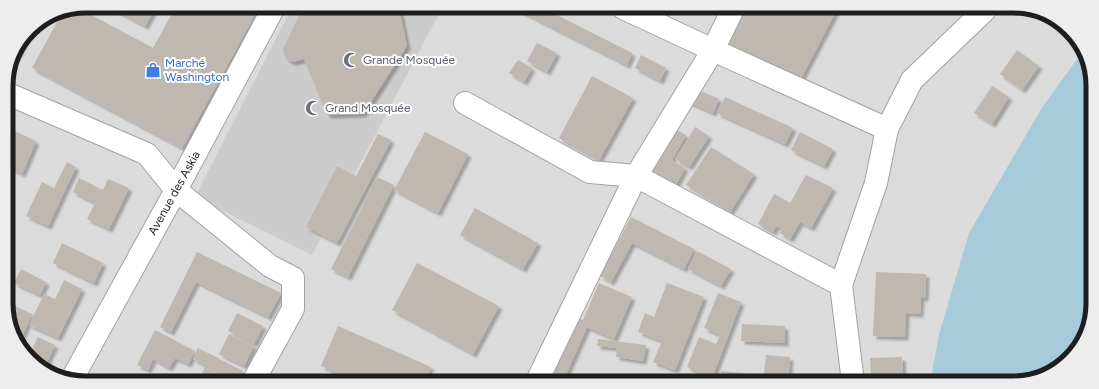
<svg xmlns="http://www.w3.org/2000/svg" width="1099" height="389" font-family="Figtree,sans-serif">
  <defs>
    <filter id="shadow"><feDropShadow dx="3.5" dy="3.5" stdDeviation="1" flood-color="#0004"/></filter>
  </defs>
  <rect width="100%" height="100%" fill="#eeece4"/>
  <path fill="#dcdbdb" d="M86 6 1039 10 1073 33 1082 52 1041 109 969 233 939 334 930 382 60 379 26 356 7 319 6 80 14 50 33 26 55 12Z"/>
  <path fill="#ccc" d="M292 7 442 8 312 255 195 197Z"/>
  <path fill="#a7cbda" d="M1082 52 1092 75 1089 329 1062 366 1018 383 930 382 939 334 969 233 1041 109Z"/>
  <g fill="#bfb8b1" filter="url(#shadow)">
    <path d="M107 6H151L155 8 145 26Z"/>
    <path d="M176 6 259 7 182 148 32 68 63 11 78 8 153 48Z"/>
    <path d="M303 7H399L407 46 363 114 327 115 304 59 293 62 288 60 284 55 283 49Z"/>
    <path d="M514 8H543L632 53 627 65Z"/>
    <path d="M655 8 666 9 664 13Z"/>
    <path d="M741 9H837L799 82 723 43Z"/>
    <path d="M29 31 17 56 13 54 14 50Z"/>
    <path d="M537 43 557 53 547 72 527 61Z"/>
    <path d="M1017 50 1039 66 1022 90 1000 74Z"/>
    <path d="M641 55 666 68 660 81 635 68Z"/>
    <path d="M518 60 532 68 524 82 509 73Z"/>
    <path d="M592 76 633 98 599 160 559 138Z"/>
    <path d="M992 86 1009 97 992 124 974 113Z"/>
    <path d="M692 87 719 99 713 113 686 101Z"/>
    <path d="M725 97 793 128 785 144 717 113Z"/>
    <path d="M670 126 686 135 672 160 685 168 674 188 644 170Z"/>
    <path d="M6 127 36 141 22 174 7 166 11 157 7 155Z"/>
    <path d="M695 127 709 136 689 167 675 159Z"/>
    <path d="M425 132 468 154 438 213 394 190Z"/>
    <path d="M800 132 833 149 824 166 791 150Z"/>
    <path d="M378 134 391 140 337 243 306 227 337 166 356 176Z"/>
    <path d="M711 147 754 174 730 212 686 185Z"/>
    <path d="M67 162 76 167 48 226 26 216 42 182 54 188Z"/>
    <path d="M806 175 833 188 811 228 800 222 790 239 780 233 782 229 776 226 773 232 758 224 774 194 790 203Z"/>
    <path d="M377 177 394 185 348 277 331 269Z"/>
    <path d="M79 178 103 190 108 179 129 188 109 229 87 219 95 203 73 192Z"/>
    <path d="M475 208 538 243 523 269 460 235Z"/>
    <path d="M631 217 694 249 684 269 632 243 611 282 600 276Z"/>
    <path d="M62 243 103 263 94 283 53 263Z"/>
    <path d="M697 251 731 269 721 286 688 269Z"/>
    <path d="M197 252 281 293 268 317 196 282 171 332 160 327Z"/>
    <path d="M417 263 499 306 473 354 392 310Z"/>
    <path d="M21 269 46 282 40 295 14 283Z"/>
    <path d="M876 272 926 274 925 298H921L920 314 906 313 905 337 873 336Z"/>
    <path d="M64 280 82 289 58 338 29 325 44 294 55 299Z"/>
    <path d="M599 283 632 297 614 339 587 327 563 381H544L572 316 583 320Z"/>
    <path d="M667 283 704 297 675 370 653 362 662 341 638 332 645 313 654 317Z"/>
    <path d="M718 293 741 302 712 378 687 367 699 337 716 344 720 335 704 328Z"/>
    <path d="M11 304 32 314 22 336 14 332 7 319V311Z"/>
    <path d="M237 313 263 326 254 344 228 331Z"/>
    <path d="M742 324 785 326V343L741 341Z"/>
    <path d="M338 326 431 367 425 380H354L321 366Z"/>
    <path d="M155 330 195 351 188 364 175 358 169 368 153 359 148 370 137 365Z"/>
    <path d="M229 334 254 346 244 366 219 354Z"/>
    <path d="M38 337 55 345 44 368 28 357Z"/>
    <path d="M598 339 646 345 643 361 616 357 617 348 597 346Z"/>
    <path d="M198 348 243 371 238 380H224L226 376 193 359Z"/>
    <path d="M766 355 790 357 788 382H720L721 371 764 375Z"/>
    <path d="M902 357 903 376 871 377 870 358Z"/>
    <path d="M205 367 221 376 219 380 199 379Z"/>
    <path d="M131 373 143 379H128Z"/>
  </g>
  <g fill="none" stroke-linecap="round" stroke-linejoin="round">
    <g stroke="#a2a2a2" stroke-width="24">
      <g id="minor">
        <path d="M623 8 713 50 887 129"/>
        <path d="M6 93 147 154 176 190 270 266 293 278V309L254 380"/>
        <path d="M465 103 590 172 636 176 841 285"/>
        <path d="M72 379 176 190 274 7"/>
        <path d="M537 381 636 176 713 50 733 9"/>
        <path d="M853 382 841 285 876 183 887 129 912 80 985 10"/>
      </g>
    </g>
    <use href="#minor" stroke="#fff" stroke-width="22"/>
  </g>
  <defs>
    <g id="mosque-bare" transform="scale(1.2)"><path d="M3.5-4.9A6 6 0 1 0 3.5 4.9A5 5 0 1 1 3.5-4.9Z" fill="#6b7280" stroke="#fff" stroke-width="2.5" paint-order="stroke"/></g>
    <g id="shop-bare" transform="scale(1.2)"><path d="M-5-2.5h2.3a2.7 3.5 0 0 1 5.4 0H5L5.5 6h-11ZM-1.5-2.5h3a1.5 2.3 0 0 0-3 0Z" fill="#3f7fe0" stroke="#fff" stroke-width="2.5" paint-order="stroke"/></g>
  </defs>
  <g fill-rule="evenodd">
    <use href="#mosque-bare" x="351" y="60"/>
    <use href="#shop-bare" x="153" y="70"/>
    <use href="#mosque-bare" x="313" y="108"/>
  </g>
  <g text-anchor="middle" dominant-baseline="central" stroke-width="4" stroke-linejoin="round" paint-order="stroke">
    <g font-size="12" fill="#5b616d" stroke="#fff" text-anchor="start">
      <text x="363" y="60">Grande Mosquée</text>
      <text x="325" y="108">Grand Mosquée</text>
    </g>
    <g font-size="12" fill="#366cbe" stroke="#fff" text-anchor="start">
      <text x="165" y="63">Marché<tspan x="165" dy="14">Washington</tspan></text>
    </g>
    <g font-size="12" fill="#1e1e1e" stroke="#fff">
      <text transform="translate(174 193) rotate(-61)">Avenue des Askia</text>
    </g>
  </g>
  <path d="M0 0H1099V389H0ZM86 13H1013A73 73 0 0 1 1086 86V303A73 73 0 0 1 1013 376H86A73 73 0 0 1 13 303V86A73 73 0 0 1 86 13Z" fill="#ededed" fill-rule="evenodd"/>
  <path fill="none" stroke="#1e1e1e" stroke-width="5" d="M86 13H1013A73 73 0 0 1 1086 86V303A73 73 0 0 1 1013 376H86A73 73 0 0 1 13 303V86A73 73 0 0 1 86 13Z"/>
</svg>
